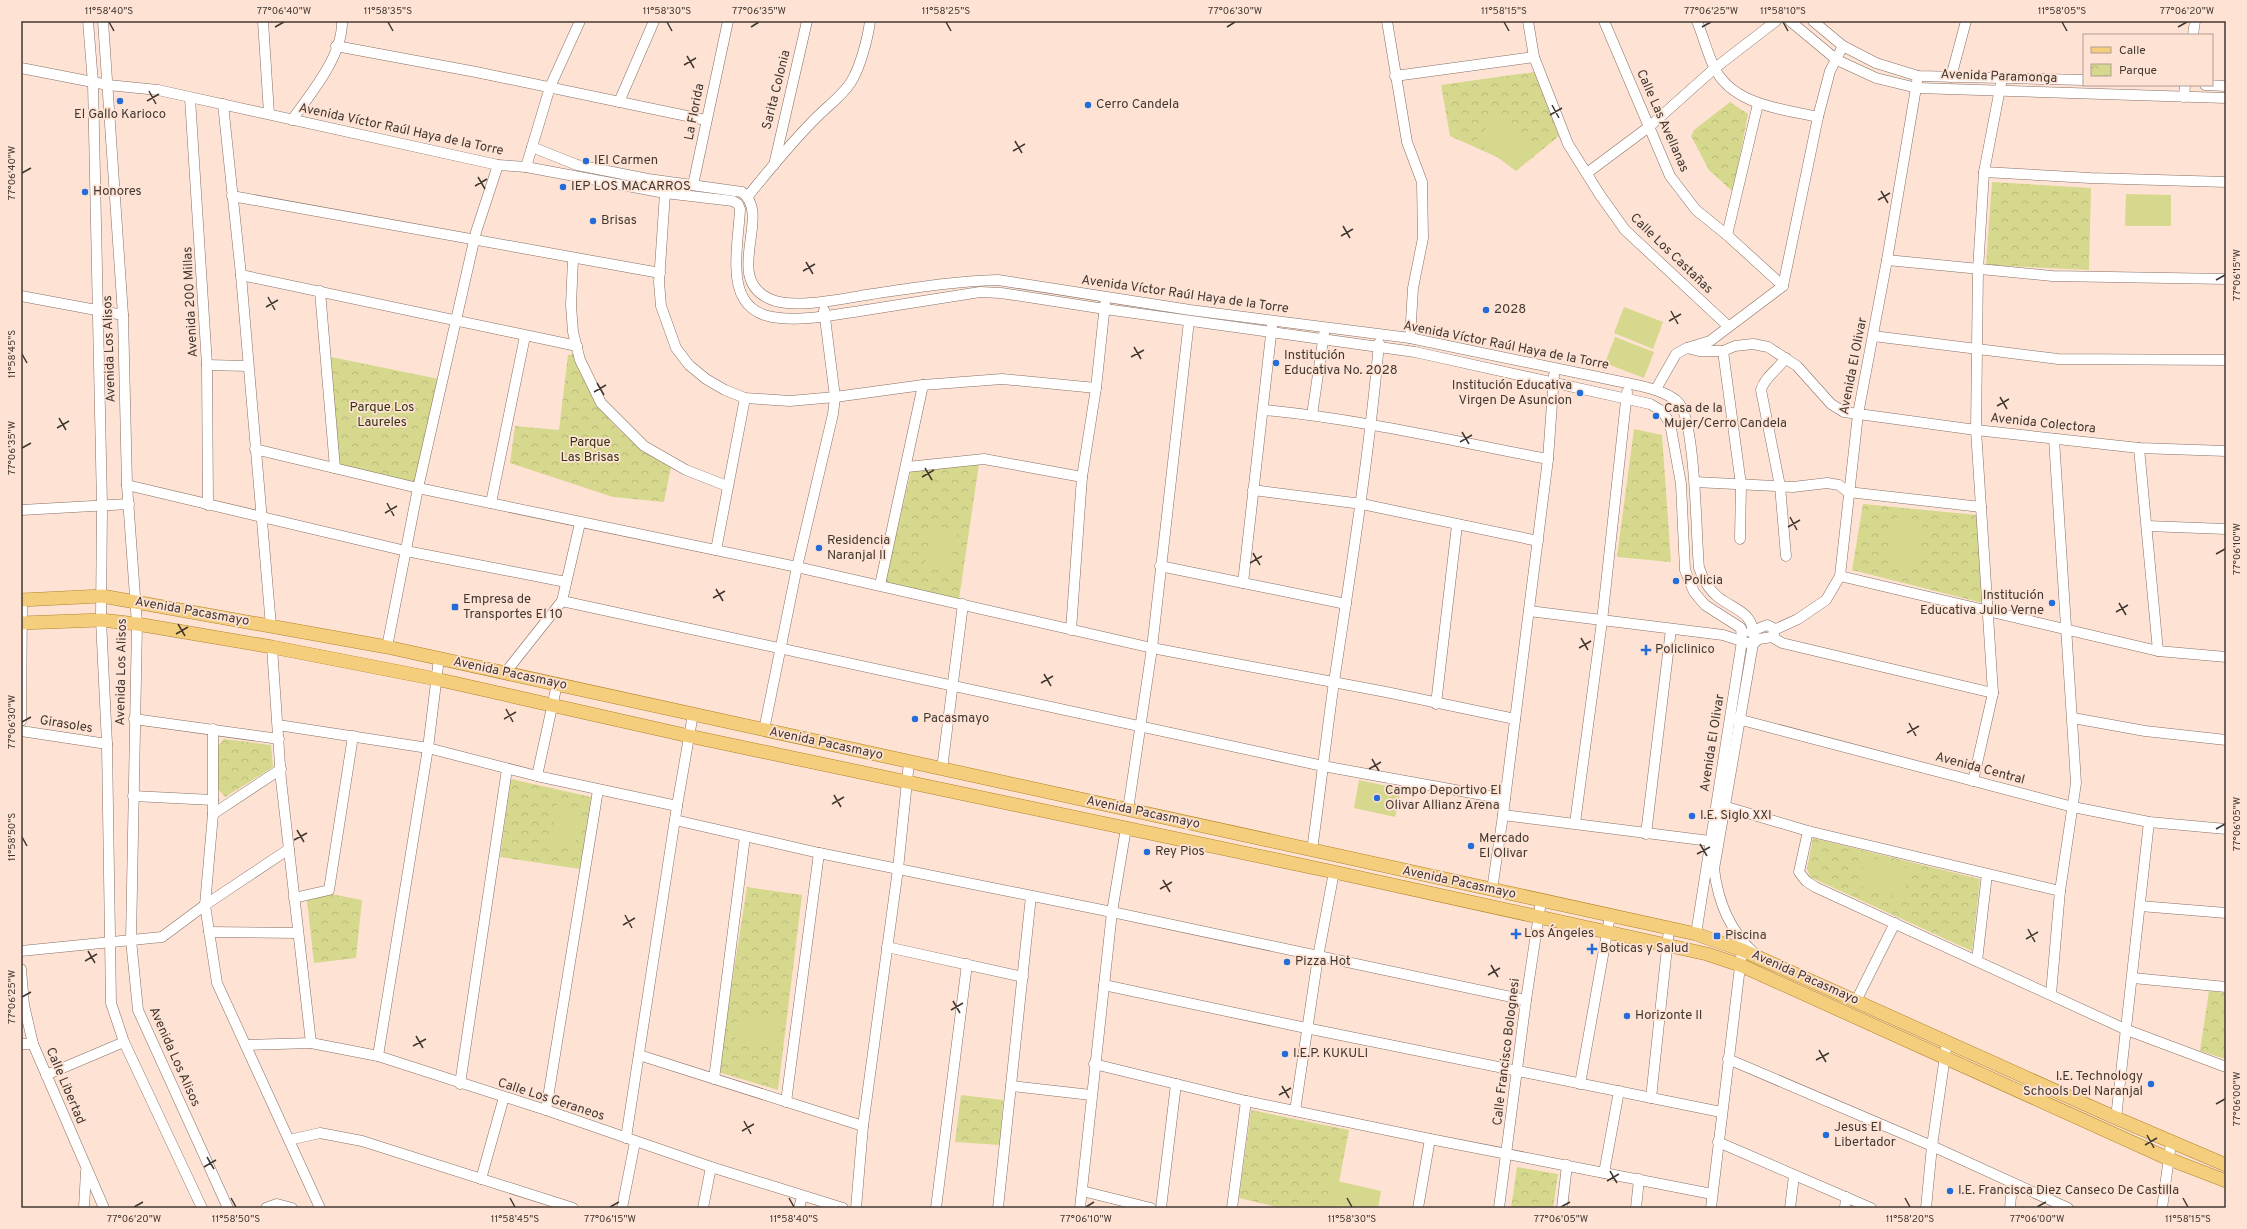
<svg xmlns="http://www.w3.org/2000/svg" width="2247" height="1229" font-family="Overpass,sans-serif">
  <defs>
    <pattern id="park-crowns" width="20" height="18" patternUnits="userSpaceOnUse"><rect width="20" height="18" fill="#d6d88d"/><path d="M2 6a3 3 0 1 1 6 0M12 15a3 3 0 1 1 6 0" fill="none" stroke="#b9ba7a"/></pattern>
  </defs>
  <rect width="100%" height="100%" fill="#fee3d5"/>
  <g fill="url(#park-crowns)">
    <path d="M1534 72 1559 136 1516 171 1497 157 1450 136 1441 85Z"/>
    <path d="M1730 102 1748 114 1733 192 1709 170 1691 136 1694 130Z"/>
    <path d="M1992 182 2091 188 2089 270 1986 265Z"/>
    <path d="M574 354C581 370 588 388 597 403 614 431 644 451 671 467L664 502 613 497 510 463 515 426 559 430 568 355Z"/>
    <path d="M331 357 439 379 416 484 338 465Z"/>
    <path d="M1634 429 1662 435 1671 562 1617 557Z"/>
    <path d="M979 464 959 599 885 583 911 471Z"/>
    <path d="M1863 504 1977 515 1983 603 1852 570Z"/>
    <path d="M224 739 271 745 273 767 225 797 218 789V746Z"/>
    <path d="M511 779 591 797 580 869 500 857Z"/>
    <path d="M1813 838 1980 879 1972 951 1810 877 1807 868Z"/>
    <path d="M747 887 802 895 778 1090 718 1072Z"/>
    <path d="M331 894 362 900 356 958 314 963 307 900Z"/>
    <path d="M2209 991 2226 993V1059L2200 1051Z"/>
    <path d="M961 1095 1003 1100 1000 1145 955 1142Z"/>
    <path d="M1251 1110 1349 1130 1334 1208H1281L1239 1198Z"/>
    <path d="M1517 1167 1558 1174 1553 1208H1511Z"/>
  </g>
  <g fill="#d6d88d">
    <path d="M1495 116 1533 143 1514 169 1476 141Z"/>
    <path d="M2126 194 2171 195V226H2125Z"/>
    <path d="M1624 307 1663 322 1653 349 1614 333Z"/>
    <path d="M1615 337 1654 352 1644 378 1605 363Z"/>
    <path d="M1895 517 1923 521 1917 567 1888 562Z"/>
    <path d="M934 525 958 531 948 573 924 567Z"/>
    <path d="M1359 780 1401 789 1395 817 1354 808Z"/>
    <path d="M557 804 581 808 574 849 550 845Z"/>
    <path d="M1866 856 1911 869 1902 898 1858 885Z"/>
    <path d="M738 1015 780 1020 777 1047 735 1042Z"/>
    <path d="M1333 1180 1381 1191 1378 1208 1328 1206Z"/>
  </g>
  <g fill="none" stroke-linecap="round" stroke-linejoin="round">
    <g stroke="#866f63" stroke-width="11">
      <g id="minor">
        <path d="M88 21 93 83 102 505 101 620 107 744 111 1003 124 1042 202 1208"/>
        <path d="M103 21 123 315 127 485 137 624 131 940 138 1010 228 1208"/>
        <path d="M263 21 269 114"/>
        <path d="M1387 21 1407 142 1422 182 1423 238 1413 288 1410 338"/>
        <path d="M1528 21 1534 57 1568 144 1600 195 1625 230 1728 326"/>
        <path d="M1604 21 1670 176 1696 210 1727 235 1783 286"/>
        <path d="M1697 21C1703 36 1707 52 1714 67 1732 105 1782 109 1818 117"/>
        <path d="M1790 21 1837 60 1876 78 1917 88 2226 98"/>
        <path d="M1813 21 1843 46 1876 63 1918 76 2084 80"/>
        <path d="M2193 35 2195 21"/>
        <path d="M336 46 476 72 706 120"/>
        <path d="M21 68 108 85 158 90 498 165 526 167 665 193 733 201 738 204 740 209C739 234 730 278 744 299 750 309 761 315 772 317 800 322 832 315 860 311 900 305 940 298 980 292L1001 293 1105 309 1415 352 1650 404 1662 411 1670 423 1681 484 1685 570 1694 592 1705 605 1741 628 1742 641 1696 934"/>
        <path d="M1395 76 1534 57"/>
        <path d="M1951 77 1966 21"/>
        <path d="M2205 85 2226 86"/>
        <path d="M2184 97 2185 85"/>
        <path d="M190 98 207 365 208 505"/>
        <path d="M619 102 654 21"/>
        <path d="M223 104 241 275 271 626"/>
        <path d="M292 120C311 93 343 56 342 21"/>
        <path d="M532 147 577 165 648 179 742 192C773 215 722 278 770 299 793 310 846 298 872 294 914 288 956 281 998 280L1190 310 1410 338 1641 386C1654 389 1668 393 1678 402 1696 419 1696 539 1699 568 1703 579 1709 590 1718 597 1736 611 1753 611 1754 638L1714 869C1718 902 1729 930 1754 953"/>
        <path d="M774 165 807 21"/>
        <path d="M526 167 550 87 580 21"/>
        <path d="M1984 172 2090 178 2226 182"/>
        <path d="M1587 173 1650 126 1715 68 1776 21"/>
        <path d="M693 185 728 21"/>
        <path d="M665 193 659 282 661 306 676 348 689 365 706 379 725 390 745 398 790 401 835 397 923 385 1002 379 1096 388"/>
        <path d="M232 196 660 273"/>
        <path d="M748 196C770 169 793 140 819 115 830 104 842 96 851 82 860 68 868 38 870 21"/>
        <path d="M1727 235 1758 104"/>
        <path d="M573 259 571 305 573 332 580 360 601 403 644 446 686 470 727 486"/>
        <path d="M1887 260 2052 276 2226 279"/>
        <path d="M241 275 577 346"/>
        <path d="M320 291 335 468"/>
        <path d="M21 296 123 315"/>
        <path d="M1873 336 2058 359 2226 360"/>
        <path d="M1687 348 1699 351H1723L1735 346 1753 344 1768 347 1797 366 1831 404 1844 412 1976 430 2139 448 2226 451"/>
        <path d="M1723 351 1741 485 1740 539"/>
        <path d="M207 365 248 366"/>
        <path d="M1656 389 1676 354 1687 348 1710 341 1783 286 1818 117 1830 71 1843 46"/>
        <path d="M1264 410C1360 419 1453 441 1548 459"/>
        <path d="M1312 415 1324 334"/>
        <path d="M2139 448 2158 651"/>
        <path d="M255 449 418 488 797 567 1152 648 1386 692 1515 719"/>
        <path d="M907 467 984 459 1082 477"/>
        <path d="M1695 482 1793 487 1827 483 1839 485 1848 492 1981 507"/>
        <path d="M127 485 406 551 566 582"/>
        <path d="M1253 490 1362 504 1538 541"/>
        <path d="M491 503 525 336"/>
        <path d="M21 510 129 504"/>
        <path d="M2147 526 2226 529"/>
        <path d="M716 550 745 398"/>
        <path d="M1786 556 1780 486 1761 390C1764 378 1778 369 1786 358"/>
        <path d="M1160 566 1346 604"/>
        <path d="M1840 576 2158 651 2226 657"/>
        <path d="M1243 583 1272 326"/>
        <path d="M880 585 923 385"/>
        <path d="M562 601 1323 766 1505 799"/>
        <path d="M1529 611 1723 635 1748 643"/>
        <path d="M1071 630 1082 477 1096 388 1105 304"/>
        <path d="M1774 630 1798 619 1826 600 1840 576 1858 414 1887 260 1918 76"/>
        <path d="M1750 632 1767 625 1773 628 1774 635"/>
        <path d="M1772 637 1782 643 1993 693"/>
        <path d="M1753 644 1759 639 1772 637"/>
        <path d="M272 647 281 780 311 1043"/>
        <path d="M387 647 418 488 476 232 498 165"/>
        <path d="M505 673 562 601 580 523"/>
        <path d="M1436 704 1457 525"/>
        <path d="M1734 718 2073 807 2149 822 2226 829"/>
        <path d="M2073 718 2145 731 2226 740"/>
        <path d="M134 719 279 739"/>
        <path d="M21 721 22 600"/>
        <path d="M278 725 428 748 537 776 677 806"/>
        <path d="M213 729V814L205 905 217 983 320 1208"/>
        <path d="M764 730 797 567 833 414 835 397 824 310"/>
        <path d="M21 731 107 744"/>
        <path d="M942 769 963 604"/>
        <path d="M537 776 557 684"/>
        <path d="M1973 781 1993 693 1976 430 1977 349 1978 270 1984 172 2002 78"/>
        <path d="M133 796 213 800"/>
        <path d="M1720 805 1808 831 2060 891"/>
        <path d="M1128 810 1152 648 1189 321"/>
        <path d="M213 814 281 769"/>
        <path d="M1503 815 1710 841"/>
        <path d="M675 820 819 853 1112 912 1526 1000"/>
        <path d="M1575 823 1602 621 1627 392"/>
        <path d="M1808 831 1799 872 1806 881 1815 887 2127 1030 2226 1067"/>
        <path d="M1646 834 1671 629"/>
        <path d="M1312 850C1320 794 1326 738 1334 682 1351 569 1369 457 1379 343"/>
        <path d="M1492 890 1503 815 1548 459 1554 375"/>
        <path d="M294 898 329 890 353 736"/>
        <path d="M2140 906 2226 913"/>
        <path d="M209 932 298 933"/>
        <path d="M887 947 1023 977"/>
        <path d="M21 951 162 937 205 905 289 849"/>
        <path d="M1977 961 1987 874"/>
        <path d="M21 969 24 1005 33 1044 104 1208"/>
        <path d="M2133 978 2226 987"/>
        <path d="M1104 985 1306 1028 1721 1112"/>
        <path d="M2051 994 2060 891 2076 783 2054 439"/>
        <path d="M1856 1001 1895 923"/>
        <path d="M21 1044H33"/>
        <path d="M246 1045 311 1043 378 1056 546 1110 711 1167 843 1208"/>
        <path d="M639 1055 863 1126"/>
        <path d="M378 1056 428 748 439 658"/>
        <path d="M1728 1059 1932 1146 2068 1208"/>
        <path d="M1094 1064 1246 1101 1430 1139 1712 1194"/>
        <path d="M46 1075 124 1042"/>
        <path d="M714 1079 745 837"/>
        <path d="M460 1084 507 769"/>
        <path d="M1580 1084 1610 916"/>
        <path d="M1011 1086 1091 1095"/>
        <path d="M1651 1098 1669 929"/>
        <path d="M786 1102 819 853"/>
        <path d="M546 1110 598 790"/>
        <path d="M1295 1111 1318 957 1334 872"/>
        <path d="M2116 1118 2149 822"/>
        <path d="M626 1138 677 806 693 714"/>
        <path d="M289 1140 320 1133 362 1141 573 1208"/>
        <path d="M1718 1142 1871 1208"/>
        <path d="M1604 1173 1619 1091"/>
        <path d="M481 1179 504 1097"/>
        <path d="M1082 1191 1151 1208"/>
        <path d="M84 1208 86 1171"/>
        <path d="M266 1208 277 1204 292 1208"/>
        <path d="M622 1208 635 1142"/>
        <path d="M703 1208 711 1167"/>
        <path d="M799 1208 802 1197"/>
        <path d="M856 1208 863 1126 898 869 909 762"/>
        <path d="M936 1208 967 964"/>
        <path d="M998 1208 1031 896"/>
        <path d="M1080 1208 1112 912 1126 828"/>
        <path d="M1161 1208 1176 1084"/>
        <path d="M1232 1208 1246 1101"/>
        <path d="M1418 1208 1430 1139"/>
        <path d="M1499 1208 1526 1000 1541 901"/>
        <path d="M1562 1208 1567 1165"/>
        <path d="M1636 1208 1639 1179"/>
        <path d="M1711 1208 1742 950"/>
        <path d="M1790 1208 1794 1176"/>
        <path d="M1845 1208 1846 1197"/>
        <path d="M1926 1208 1932 1146 1947 1042"/>
        <path d="M2010 1208 2012 1183"/>
        <path d="M2162 1208 2171 1143"/>
      </g>
    </g>
    <g stroke="#b0832a" stroke-width="14">
      <g id="major">
        <path d="M21 600 102 596 387 647 1696 934 1742 950 2116 1118 2226 1165"/>
        <path d="M21 623 101 620 137 624 272 647 436 679 689 736 1334 872 1707 954 1740 965 2169 1159 2226 1181"/>
      </g>
    </g>
    <use href="#minor" stroke="#fff" stroke-width="10"/>
    <use href="#major" stroke="#f4cd7d" stroke-width="13"/>
  </g>
  <path fill="none" stroke="#413731" stroke-width="1.5" d="M109 22 114 31M388 22 393 31M667 22 672 31M946 22 951 31M1504 22 1509 31M1783 22 1788 31M2062 22 2067 31M275 27 284 22M751 27 759 22M1227 27 1235 22M1702 27 1711 22M2178 27 2187 22M687 56 694 68M684 65 696 58M149 91 156 104M147 101 159 94M1552 105 1559 118M1550 115 1562 108M1015 141 1022 153M1013 151 1025 144M22 173 31 168M478 177 485 189M475 186 487 179M1881 191 1888 203M1878 200 1890 193M1343 226 1350 238M1341 236 1353 229M806 262 813 274M803 271 815 264M2216 280 2225 275M268 297 275 310M266 307 278 300M1671 311 1678 324M1669 321 1681 314M1134 347 1141 359M22 354 27 363M1131 357 1144 350M597 383 604 395M594 392 606 385M2000 397 2007 409M1997 406 2009 399M59 418 66 430M57 428 69 421M1462 432 1469 444M1460 442 1472 435M22 448 31 443M925 468 932 480M922 477 934 470M387 503 394 516M385 513 397 506M1790 517 1797 530M1788 527 1800 520M1253 553 1260 565M2216 554 2225 549M1250 563 1262 556M716 589 723 601M713 598 725 591M2119 603 2126 615M2116 612 2128 605M178 624 185 636M176 634 188 627M1581 638 1588 650M1579 648 1591 641M1044 674 1051 686M1041 683 1053 676M506 709 513 722M504 719 516 712M22 722 31 717M1909 723 1916 736M1907 733 1919 726M1372 759 1379 771M1369 769 1381 762M834 795 841 807M832 804 844 797M2216 829 2225 824M297 830 304 842M22 837 27 846M294 840 307 833M1700 844 1707 856M1697 854 1710 847M1163 880 1170 892M1160 889 1172 882M625 915 632 928M623 925 635 918M2028 929 2035 942M2026 939 2038 932M88 951 95 963M85 961 97 954M1491 965 1498 977M1488 975 1500 968M22 997 31 992M953 1001 960 1013M951 1010 963 1003M416 1036 423 1048M413 1046 426 1039M1819 1050 1826 1062M1816 1060 1829 1053M1282 1086 1289 1098M1279 1095 1291 1088M2216 1104 2225 1099M744 1121 751 1134M742 1131 754 1124M2147 1135 2154 1148M2145 1145 2157 1138M207 1157 214 1169M204 1167 216 1160M1610 1171 1617 1183M1607 1181 1619 1174M231 1198 236 1207M510 1198 515 1207M789 1198 794 1207M1347 1198 1352 1207M1905 1198 1910 1207M2183 1198 2188 1207M134 1207 143 1202M610 1207 619 1202M1086 1207 1094 1202M1561 1207 1570 1202M2037 1207 2046 1202"/>
  <g fill="#246cd8" stroke="#fee3d5" stroke-width="1.5">
    <circle cx="120" cy="101" r="4"/>
    <circle cx="1088" cy="105" r="4"/>
    <circle cx="586" cy="161" r="4"/>
    <circle cx="563" cy="187" r="4"/>
    <circle cx="85" cy="192" r="4"/>
    <circle cx="593" cy="221" r="4"/>
    <circle cx="1486" cy="310" r="4"/>
    <circle cx="1276" cy="363" r="4"/>
    <circle cx="1580" cy="393" r="4"/>
    <circle cx="1656" cy="416" r="4"/>
    <circle cx="819" cy="548" r="4"/>
    <circle cx="1676" cy="581" r="4"/>
    <circle cx="2052" cy="603" r="4"/>
    <rect x="451" y="603" width="8" height="8" rx="2"/>
    <path d="M1644 644h4v4h4v4h-4v4h-4v-4h-4v-4h4z"/>
    <circle cx="915" cy="719" r="4"/>
    <circle cx="1377" cy="798" r="4"/>
    <circle cx="1692" cy="816" r="4"/>
    <circle cx="1471" cy="846" r="4"/>
    <circle cx="1147" cy="852" r="4"/>
    <path d="M1514 928h4v4h4v4h-4v4h-4v-4h-4v-4h4z"/>
    <rect x="1713" y="932" width="8" height="8" rx="2"/>
    <path d="M1590 943h4v4h4v4h-4v4h-4v-4h-4v-4h4z"/>
    <circle cx="1287" cy="962" r="4"/>
    <circle cx="1627" cy="1016" r="4"/>
    <circle cx="1285" cy="1054" r="4"/>
    <circle cx="2151" cy="1084" r="4"/>
    <circle cx="1826" cy="1135" r="4"/>
    <circle cx="1950" cy="1191" r="4"/>
  </g>
  <g text-anchor="middle" dominant-baseline="central" stroke-width="3.5" stroke-linejoin="round" paint-order="stroke">
    <g font-size="13" fill="#413731" stroke="#fee3d5">
      <text transform="translate(1999 77) rotate(2)">Avenida Paramonga</text>
      <text transform="translate(777 90) rotate(-76)">Sarita Colonia</text>
      <text transform="translate(695 112) rotate(-79)">La Florida</text>
      <text transform="translate(1662 121) rotate(66)">Calle Las Avellanas</text>
      <text transform="translate(401 130) rotate(12)">Avenida Víctor Raúl Haya de la Torre</text>
      <text transform="translate(1671 254) rotate(44)">Calle Los Castañas</text>
      <text transform="translate(1185 295) rotate(8)">Avenida Víctor Raúl Haya de la Torre</text>
      <text transform="translate(191 302) rotate(-93)">Avenida 200 Millas</text>
      <text transform="translate(1506 346) rotate(11)">Avenida Víctor Raúl Haya de la Torre</text>
      <text transform="translate(110 349) rotate(-92)">Avenida Los Alisos</text>
      <text transform="translate(1854 366) rotate(-79)">Avenida El Olivar</text>
      <text transform="translate(2043 424) rotate(6)">Avenida Colectora</text>
      <text transform="translate(192 612) rotate(10)">Avenida Pacasmayo</text>
      <text transform="translate(122 672) rotate(-89)">Avenida Los Alisos</text>
      <text transform="translate(510 674) rotate(12)">Avenida Pacasmayo</text>
      <text transform="translate(66 725) rotate(9)">Girasoles</text>
      <text transform="translate(1713 743) rotate(-81)">Avenida El Olivar</text>
      <text transform="translate(826 744) rotate(12)">Avenida Pacasmayo</text>
      <text transform="translate(1980 769) rotate(15)">Avenida Central</text>
      <text transform="translate(1143 813) rotate(12)">Avenida Pacasmayo</text>
      <text transform="translate(1459 883) rotate(12)">Avenida Pacasmayo</text>
      <text transform="translate(1805 978) rotate(24)">Avenida Pacasmayo</text>
      <text transform="translate(1507 1052) rotate(-83)">Calle Francisco Bolognesi</text>
      <text transform="translate(174 1057) rotate(66)">Avenida Los Alisos</text>
      <text transform="translate(65 1086) rotate(67)">Calle Libertad</text>
      <text transform="translate(551 1100) rotate(18)">Calle Los Geraneos</text>
    </g>
    <g font-size="13" fill="#413731" stroke="#fee3d5" text-anchor="start">
      <text x="1096" y="105">Cerro Candela</text>
      <text x="120" y="115" text-anchor="middle">El Gallo Karioco</text>
      <text x="594" y="161">IEI Carmen</text>
      <text x="571" y="187">IEP LOS MACARROS</text>
      <text x="93" y="192">Honores</text>
      <text x="601" y="221">Brisas</text>
      <text x="1494" y="310">2028</text>
      <text x="1284" y="356">Institución<tspan x="1284" dy="15">Educativa No. 2028</tspan></text>
      <text x="1572" y="386" text-anchor="end">Institución Educativa<tspan x="1572" dy="15">Virgen De Asuncion</tspan></text>
      <text x="1664" y="409">Casa de la<tspan x="1664" dy="15">Mujer/Cerro Candela</tspan></text>
      <text x="827" y="541">Residencia<tspan x="827" dy="15">Naranjal II</tspan></text>
      <text x="1684" y="581">Policia</text>
      <text x="2044" y="596" text-anchor="end">Institución<tspan x="2044" dy="15">Educativa Julio Verne</tspan></text>
      <text x="463" y="600">Empresa de<tspan x="463" dy="15">Transportes El 10</tspan></text>
      <text x="1655" y="650">Policlinico</text>
      <text x="923" y="719">Pacasmayo</text>
      <text x="1385" y="791">Campo Deportivo El<tspan x="1385" dy="15">Olivar Allianz Arena</tspan></text>
      <text x="1700" y="816">I.E. Siglo XXI</text>
      <text x="1479" y="839">Mercado<tspan x="1479" dy="15">El Olivar</tspan></text>
      <text x="1155" y="852">Rey Pios</text>
      <text x="1524" y="934">Los Ángeles</text>
      <text x="1725" y="936">Piscina</text>
      <text x="1600" y="949">Boticas y Salud</text>
      <text x="1295" y="962">Pizza Hot</text>
      <text x="1635" y="1016">Horizonte II</text>
      <text x="1293" y="1054">I.E.P. KUKULI</text>
      <text x="2143" y="1077" text-anchor="end">I.E. Technology<tspan x="2143" dy="15">Schools Del Naranjal</tspan></text>
      <text x="1834" y="1128">Jesus El<tspan x="1834" dy="15">Libertador</tspan></text>
      <text x="1958" y="1191">I.E. Francisca Diez Canseco De Castilla</text>
    </g>
    <g font-size="13" fill="#331" stroke="#fee3d5">
      <text x="382" y="408">Parque Los<tspan x="382" dy="15">Laureles</tspan></text>
      <text x="590" y="443">Parque<tspan x="590" dy="15">Las Brisas</tspan></text>
    </g>
  </g>
  <rect width="2247" height="1229" fill="none" stroke="#fee3d5" stroke-width="44"/>
  <rect x="2083" y="34" width="130" height="52" fill="#fee3d5" stroke="#b29e93"/>
  <rect x="2091" y="47" width="20" height="6" fill="#f4cd7d" stroke="#b29e93"/>
  <text x="2119" y="54" font-size="12" fill="#413731">Calle</text>
  <rect x="2091" y="64" width="20" height="12" fill="url(#park-crowns)" stroke="#b29e93"/>
  <text x="2119" y="74" font-size="12" fill="#413731">Parque</text>
  <rect x="22" y="22" width="2203" height="1185" fill="none" stroke="#413731" stroke-width="1.5"/>
  <g font-size="10" text-anchor="middle" fill="#413731">
    <text x="109" y="14">11°58'40"S</text>
    <text x="284" y="14">77°06'40"W</text>
    <text x="388" y="14">11°58'35"S</text>
    <text x="667" y="14">11°58'30"S</text>
    <text x="759" y="14">77°06'35"W</text>
    <text x="946" y="14">11°58'25"S</text>
    <text x="1235" y="14">77°06'30"W</text>
    <text x="1504" y="14">11°58'15"S</text>
    <text x="1711" y="14">77°06'25"W</text>
    <text x="1783" y="14">11°58'10"S</text>
    <text x="2062" y="14">11°58'05"S</text>
    <text x="2187" y="14">77°06'20"W</text>
    <text transform="translate(11 173) rotate(-90)" y="4">77°06'40"W</text>
    <text transform="translate(2236 275) rotate(-90)" y="4">77°06'15"W</text>
    <text transform="translate(11 354) rotate(-90)" y="4">11°58'45"S</text>
    <text transform="translate(11 448) rotate(-90)" y="4">77°06'35"W</text>
    <text transform="translate(2236 549) rotate(-90)" y="4">77°06'10"W</text>
    <text transform="translate(11 722) rotate(-90)" y="4">77°06'30"W</text>
    <text transform="translate(2236 824) rotate(-90)" y="4">77°06'05"W</text>
    <text transform="translate(11 837) rotate(-90)" y="4">11°58'50"S</text>
    <text transform="translate(11 997) rotate(-90)" y="4">77°06'25"W</text>
    <text transform="translate(2236 1099) rotate(-90)" y="4">77°06'00"W</text>
    <text x="134" y="1222">77°06'20"W</text>
    <text x="236" y="1222">11°58'50"S</text>
    <text x="515" y="1222">11°58'45"S</text>
    <text x="610" y="1222">77°06'15"W</text>
    <text x="794" y="1222">11°58'40"S</text>
    <text x="1086" y="1222">77°06'10"W</text>
    <text x="1352" y="1222">11°58'30"S</text>
    <text x="1561" y="1222">77°06'05"W</text>
    <text x="1910" y="1222">11°58'20"S</text>
    <text x="2037" y="1222">77°06'00"W</text>
    <text x="2188" y="1222">11°58'15"S</text>
  </g>
</svg>
